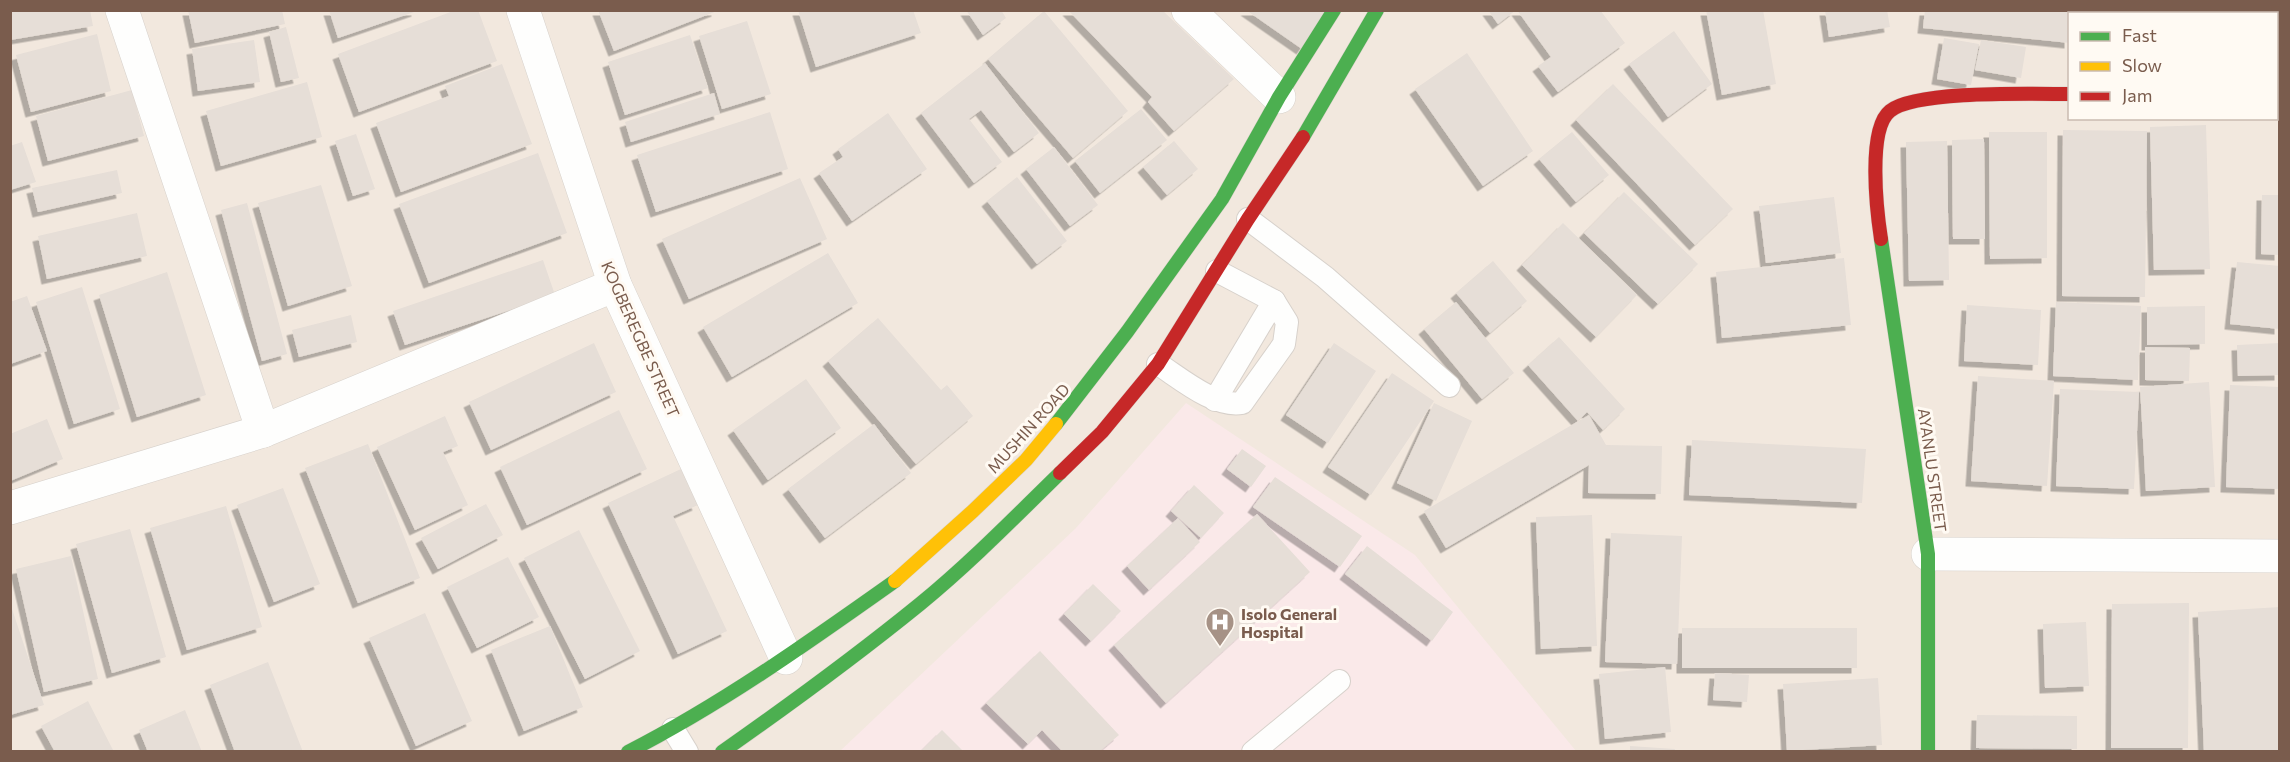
<svg xmlns="http://www.w3.org/2000/svg" width="2290" height="762" font-family="Commissioner,sans-serif">
  <defs>
    <filter id="shadow"><feDropShadow dx="-5.5" dy="5.5" stdDeviation="0" flood-color="#0004"/></filter>
  </defs>
  <rect width="100%" height="100%" fill="#f9f5f0"/>
  <path fill="#f2e8de" fill-rule="evenodd" d="M11 11H2279V751H11ZM2070 14H2276V118H2070Z"/>
  <path fill="#fae9e9" d="M1186 403 1415 555 1576 751 839 752 1076 528Z"/>
  <g fill="#e6ded7" filter="url(#shadow)">
    <path d="M10 10H90L93 26 10 40Z"/>
    <path d="M188 10H282L285 24 195 43Z"/>
    <path d="M329 10H417V11L338 38Z"/>
    <path d="M456 10H478L497 61 359 112 338 54Z"/>
    <path d="M598 10H717V11L614 51Z"/>
    <path d="M798 10H913L921 33 816 67Z"/>
    <path d="M966 10H1001L1006 18 983 35Z"/>
    <path d="M1068 10H1162L1234 79 1174 131 1148 102 1152 97Z"/>
    <path d="M1246 10H1329L1302 49Z"/>
    <path d="M1488 10H1516L1498 24Z"/>
    <path d="M1517 10H1600L1625 43 1558 92 1538 66 1551 57Z"/>
    <path d="M1706 10H1763L1776 84 1722 95Z"/>
    <path d="M1825 10H1887L1890 27 1829 37Z"/>
    <path d="M1925 10H2093L2092 14H2070V43L1923 28Z"/>
    <path d="M2255 10H2280V19H2276V14H2255Z"/>
    <path d="M1044 11 1128 111 1073 158 988 59Z"/>
    <path d="M747 21 771 94 722 109 699 36Z"/>
    <rect x="2276" y="26" width="4" height="53"/>
    <path d="M286 27 299 78 281 82 269 32Z"/>
    <path d="M1674 31 1712 84 1668 117 1629 64Z"/>
    <path d="M97 34 111 91 31 112 16 55Z"/>
    <path d="M690 35 708 88 625 115 608 62Z"/>
    <path d="M1944 38 1979 44 1971 85 1937 79Z"/>
    <path d="M254 40 260 82 198 91 192 49Z"/>
    <path d="M1981 40 2026 47 2021 78 1975 70Z"/>
    <path d="M1467 53 1533 151 1483 186 1415 89Z"/>
    <path d="M985 63 1039 133 1014 152 981 110 969 119 1002 162 974 183 921 113Z"/>
    <path d="M502 64 532 144 401 192 376 123 449 96 445 86Z"/>
    <path d="M307 82 322 137 221 166 206 111Z"/>
    <path d="M1613 84 1733 209 1695 245 1576 120Z"/>
    <path d="M132 90 144 136 48 161 36 116Z"/>
    <path d="M714 93 720 114 631 142 625 122Z"/>
    <path d="M1141 109 1167 140 1100 193 1075 161Z"/>
    <path d="M770 112 788 169 656 212 637 155Z"/>
    <path d="M888 113 927 169 852 221 819 173 843 157 838 149Z"/>
    <path d="M2206 125 2210 269 2154 270 2150 127Z"/>
    <path d="M2063 130 2147 131 2145 297 2062 296Z"/>
    <path d="M1572 132 1609 175 1576 202 1539 159Z"/>
    <path d="M1989 132H2047V258L1990 259Z"/>
    <path d="M356 134 375 189 353 196 335 141Z"/>
    <path d="M1984 139 1985 239H1953L1952 140Z"/>
    <path d="M1174 141 1198 169 1167 195 1143 167Z"/>
    <path d="M1947 141 1949 280 1909 281 1906 142Z"/>
    <path d="M22 142 36 182 10 190V146Z"/>
    <path d="M1054 147 1098 205 1070 226 1026 169Z"/>
    <path d="M538 153 567 233 429 283 399 204Z"/>
    <path d="M117 170 122 193 38 212 32 188Z"/>
    <path d="M1017 177 1067 241 1037 264 987 201Z"/>
    <path d="M800 178 827 239 689 299 662 239Z"/>
    <path d="M321 185 352 286 288 306 258 203Z"/>
    <path d="M1624 192 1698 264 1658 304 1584 233Z"/>
    <path d="M2262 195H2280V255L2261 254Z"/>
    <path d="M1834 197 1841 253 1766 263 1759 206Z"/>
    <path d="M247 203 287 354 262 361 221 210Z"/>
    <path d="M137 213 147 256 47 279 38 236Z"/>
    <path d="M1563 223 1637 295 1596 337 1522 265Z"/>
    <path d="M828 253 858 303 732 377 703 327Z"/>
    <path d="M1844 258 1851 325 1722 338 1716 272Z"/>
    <path d="M543 260 555 295 405 345 393 311Z"/>
    <path d="M1493 261 1527 301 1490 333 1456 293Z"/>
    <path d="M2237 262 2280 266V329L2230 324Z"/>
    <path d="M167 272 206 395 137 417 99 295Z"/>
    <path d="M82 287 120 409 74 424 36 302Z"/>
    <path d="M27 296 47 351 10 364V302Z"/>
    <path d="M1456 302 1514 373 1482 399 1424 329Z"/>
    <path d="M2056 302 2141 306 2138 380 2053 376Z"/>
    <path d="M1967 305 2041 310 2038 365 1964 361Z"/>
    <path d="M2205 306V344L2147 345V307Z"/>
    <path d="M351 315 357 342 299 357 292 330Z"/>
    <path d="M878 318 941 390 947 385 973 416 916 464 828 361Z"/>
    <path d="M1559 337 1625 409 1603 430 1587 412 1578 421 1528 365Z"/>
    <path d="M594 343 616 392 491 450 469 402Z"/>
    <path d="M1334 343 1376 371 1328 443 1286 415Z"/>
    <path d="M2280 343V375L2238 376 2237 345Z"/>
    <path d="M2145 347 2190 348 2189 381 2145 380Z"/>
    <path d="M1392 373 1434 401 1371 495 1328 467Z"/>
    <path d="M1978 376 2054 381 2047 486 1971 481Z"/>
    <path d="M806 379 841 428 768 480 733 430Z"/>
    <path d="M2209 382 2215 487 2146 491 2140 387Z"/>
    <path d="M2230 385 2280 387V489L2226 487Z"/>
    <path d="M2060 389 2139 392 2134 489 2056 486Z"/>
    <path d="M1434 403 1472 421 1436 501 1397 483Z"/>
    <path d="M619 410 647 469 527 525 500 467Z"/>
    <path d="M1589 415 1606 445 1662 446 1661 494 1588 493 1589 465 1446 548 1424 511Z"/>
    <path d="M445 416 458 446 443 452 468 505 415 530 377 447Z"/>
    <path d="M47 419 63 459 10 481V434Z"/>
    <path d="M874 424 911 473 825 538 788 489Z"/>
    <path d="M1692 440 1866 449 1862 503 1689 495Z"/>
    <path d="M368 444 420 578 358 603 305 468Z"/>
    <path d="M1242 449 1266 466 1251 487 1227 469Z"/>
    <path d="M681 469 698 505 673 516 727 631 678 654 608 503Z"/>
    <path d="M1275 477 1362 536 1340 567 1253 507Z"/>
    <path d="M1194 485 1224 513 1201 538 1171 511Z"/>
    <path d="M283 488 320 584 274 602 237 505Z"/>
    <path d="M486 504 503 535 438 569 421 538Z"/>
    <path d="M226 506 262 627 187 650 150 528Z"/>
    <path d="M1257 514 1310 572 1166 703 1114 645Z"/>
    <path d="M1592 515 1597 646 1541 649 1536 517Z"/>
    <path d="M1178 518 1200 542 1149 590 1127 566Z"/>
    <path d="M130 529 166 657 112 673 76 544Z"/>
    <path d="M579 530 640 651 585 679 524 558Z"/>
    <path d="M1611 533 1682 536 1677 664 1605 662Z"/>
    <path d="M1367 546 1453 612 1432 641 1345 574Z"/>
    <path d="M71 556 98 679 44 692 16 569Z"/>
    <path d="M508 557 539 617 477 648 447 587Z"/>
    <path d="M1093 584 1121 611 1091 641 1064 614Z"/>
    <path d="M10 603 44 705 10 715Z"/>
    <path d="M2189 603 2188 748H2111L2112 604Z"/>
    <path d="M2280 607V751L2204 752 2198 612Z"/>
    <path d="M425 613 472 721 416 746 369 638Z"/>
    <path d="M2086 622 2089 686 2045 688 2043 624Z"/>
    <path d="M550 626 583 707 524 731 491 650Z"/>
    <rect x="1682" y="628" width="175" height="40"/>
    <path d="M1040 651 1119 735 1099 752H1063L1042 730 1028 744 986 703Z"/>
    <path d="M268 662 303 752H235L210 685Z"/>
    <path d="M1665 667 1671 732 1605 739 1599 674Z"/>
    <path d="M1715 673 1749 675 1747 702 1713 700Z"/>
    <path d="M1878 678 1882 745 1787 751 1783 684Z"/>
    <path d="M88 701 114 752H55L41 726Z"/>
    <path d="M185 710 202 752H148L139 730Z"/>
    <path d="M1977 715 2077 716V749L1976 748Z"/>
    <path d="M942 730 964 752H920Z"/>
    <path d="M1630 746 1675 749 1674 752H1630Z"/>
  </g>
  <g fill="none" stroke-linecap="round" stroke-linejoin="round">
    <g stroke="#d7d1cb" stroke-width="24">
      <g id="lane">
        <path d="M1248 219 1325 277 1449 386"/>
        <path d="M1158 364C1180 378 1215 408 1242 403L1284 344 1287 322 1274 301 1217 271"/>
        <path d="M1215 400 1274 301"/>
        <path d="M673 729 687 752"/>
        <path d="M1253 752 1339 681"/>
      </g>
    </g>
    <g stroke="#d7d1cb" stroke-width="34">
      <g id="street">
        <path d="M122 10 263 431"/>
        <path d="M523 10 615 285 786 658"/>
        <path d="M1188 10 1279 97"/>
        <path d="M10 508 263 431 615 285"/>
        <path d="M1928 554 2280 556"/>
      </g>
    </g>
    <g stroke="#d9d2cb" stroke-width="15">
      <g id="fast">
        <path d="M1303 137 1377 10"/>
        <path d="M1881 239 1928 554V752"/>
        <path d="M1056 424 1127 332 1222 199 1279 97 1334 10"/>
        <path d="M628 752C722 704 809 642 895 581"/>
        <path d="M722 752C789 705 856 656 920 604 969 564 1014 518 1060 473"/>
      </g>
    </g>
    <g stroke="#d9d2cb" stroke-width="15">
      <path id="slow" d="M895 581 973 511 1026 460 1056 424"/>
    </g>
    <g stroke="#d9d2cb" stroke-width="15">
      <g id="jam">
        <path d="M1881 239C1877 213 1867 129 1890 111 1916 90 2033 94 2070 94"/>
        <path d="M1060 473 1102 432 1158 364 1248 219 1303 137"/>
      </g>
    </g>
    <use href="#lane" stroke="#fefefd" stroke-width="22"/>
    <use href="#street" stroke="#fefefd" stroke-width="33"/>
    <use href="#fast" stroke="#4caf50" stroke-width="14"/>
    <use href="#slow" stroke="#ffc107" stroke-width="14"/>
    <use href="#jam" stroke="#c62828" stroke-width="14"/>
  </g>
  <defs>
    <g id="hospital-pin" transform="scale(1.5)"><path d="M0 17L-7.5 6A9.5 9.5 0 1 1 7.5 6Z" fill="#a69286" stroke="#fffaf3"/><path d="M-5-5h3v3.5h4V-5h3V5h-3V1.5h-4V5h-3Z" fill="#fff"/></g>
  </defs>
  <g fill-rule="evenodd">
    <use href="#hospital-pin" x="1220" y="622"/>
  </g>
  <g text-anchor="middle" dominant-baseline="central" stroke-width="6" stroke-linejoin="round" paint-order="stroke">
    <g font-size="16" fill="#7a5c4d" stroke="#fffaf3">
      <text transform="translate(641 339) rotate(66)">KOGBEREGBE STREET</text>
      <text transform="translate(1028 428) rotate(-48)">MUSHIN ROAD</text>
      <text transform="translate(1933 470) rotate(82)">AYANLU STREET</text>
    </g>
    <g font-size="16" font-weight="bold" fill="#7a5c4d" stroke="#fffaf3" text-anchor="start">
      <text x="1241" y="613">Isolo General<tspan x="1241" dy="18">Hospital</tspan></text>
    </g>
  </g>
  <rect width="2290" height="762" fill="none" stroke="#7a5c4d" stroke-width="24"/>
  <rect x="2068" y="12" width="210" height="108" fill="#fffaf3" stroke="#cabbb1" stroke-width="1.5"/>
  <rect x="2080" y="32" width="30" height="9" fill="#4caf50" stroke="#cabbb1" stroke-width="1.5"/>
  <text x="2122" y="42" font-size="18" fill="#7a5c4d">Fast</text>
  <rect x="2080" y="62" width="30" height="9" fill="#ffc107" stroke="#cabbb1" stroke-width="1.5"/>
  <text x="2122" y="72" font-size="18" fill="#7a5c4d">Slow</text>
  <rect x="2080" y="92" width="30" height="9" fill="#c62828" stroke="#cabbb1" stroke-width="1.5"/>
  <text x="2122" y="102" font-size="18" fill="#7a5c4d">Jam</text>
</svg>
